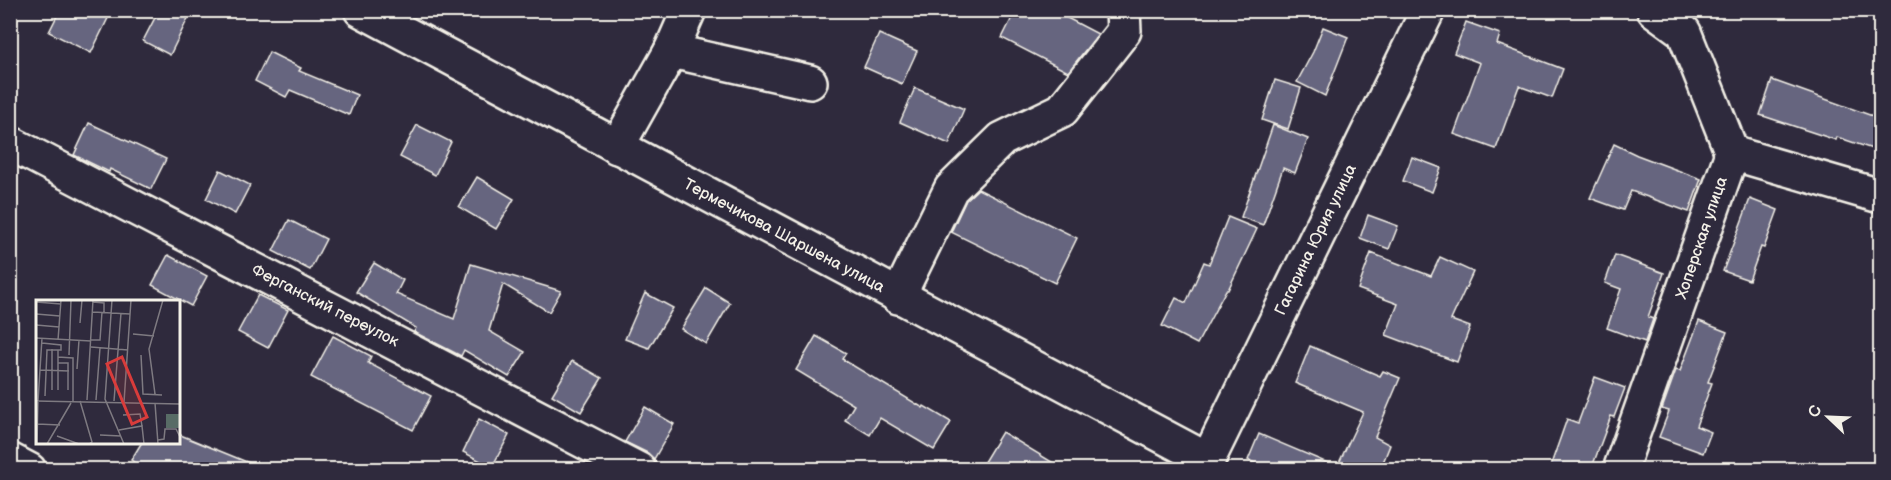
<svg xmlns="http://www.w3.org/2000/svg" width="1891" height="480" font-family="'Balsamiq Sans',sans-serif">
  <rect width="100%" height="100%" fill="#2f2a3d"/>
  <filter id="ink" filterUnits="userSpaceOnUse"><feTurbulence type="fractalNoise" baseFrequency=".0167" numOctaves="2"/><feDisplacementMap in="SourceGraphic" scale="12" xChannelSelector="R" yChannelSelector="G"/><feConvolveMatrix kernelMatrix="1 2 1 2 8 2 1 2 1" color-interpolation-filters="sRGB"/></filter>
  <g filter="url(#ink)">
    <g fill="#66657f" stroke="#f4f1e8" stroke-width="1.5">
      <path d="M60 10H112L91 53 49 32Z"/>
      <path d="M159 10H192L170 55 143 41Z"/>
      <path d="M1016 10H1052L1098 34 1068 72 1002 38Z"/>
      <path d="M1466 22 1500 34 1497 44 1563 69 1552 98 1519 86 1496 149 1454 134 1480 63 1454 53Z"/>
      <path d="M1323 27 1348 37 1325 96 1297 82 1313 52Z"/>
      <path d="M879 34 917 51 902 84 864 67Z"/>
      <path d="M269 52 301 68 299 71 357 95 349 115 290 90 286 97 255 81Z"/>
      <path d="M1275 80 1301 88 1288 129 1262 120Z"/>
      <path d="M1772 80 1881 119V152L1837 137 1836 140 1760 115Z"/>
      <path d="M915 88 964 109 949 144 900 122Z"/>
      <path d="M89 123 166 159 151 189 110 169 109 172 74 155Z"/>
      <path d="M417 125 451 142 435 175 400 157Z"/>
      <path d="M1273 125 1308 139 1295 173 1283 168 1263 225 1241 217Z"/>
      <path d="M1614 144 1637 155 1701 179 1689 212 1631 191 1623 210 1590 198Z"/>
      <path d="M1412 157 1441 168 1432 192 1403 181Z"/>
      <path d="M220 170 250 185 235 214 206 199Z"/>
      <path d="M477 177 514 199 496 229 459 207Z"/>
      <path d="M978 189 1077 238 1055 283 951 232 966 200Z"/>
      <path d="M1750 199 1778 210 1764 248 1761 247 1749 280 1723 271Z"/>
      <path d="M1368 215 1398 226 1389 249 1360 238Z"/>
      <path d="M1228 217 1257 229 1228 290H1226L1197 344 1162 326 1176 298 1186 303 1204 262 1209 264Z"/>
      <path d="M289 220 326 239 310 270 273 251Z"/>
      <path d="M1371 253 1431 276 1440 257 1473 272 1451 320 1470 327 1457 362 1386 335 1398 304 1358 289Z"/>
      <path d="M168 255 207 276 191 306 152 285Z"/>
      <path d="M1615 255 1664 273 1648 317 1653 319 1645 342 1607 328 1621 289 1605 283Z"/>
      <path d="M374 263 403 280 396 294 454 319 471 264 561 291 549 312 503 284 489 331 525 352 509 377 464 350 461 356 414 332 416 328 356 292Z"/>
      <path d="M706 288 730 303 706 344 681 329Z"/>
      <path d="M645 293 673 308 649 348 625 339Z"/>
      <path d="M258 295 288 310 268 348 238 332Z"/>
      <path d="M1699 321 1727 332 1708 382 1712 383 1696 426 1711 432 1703 453 1659 437 1669 411 1662 409 1676 370 1680 371Z"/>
      <path d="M333 336 371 356 368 363 431 396 413 430 311 377Z"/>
      <path d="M816 336 846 353 842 359 923 408 924 406 951 422 934 450 880 418 870 435 845 420 854 405 796 370Z"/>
      <path d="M1310 346 1380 376 1383 371 1400 378 1375 437 1390 445 1380 470H1270L1248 460 1259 434 1337 467 1363 412 1295 383Z"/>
      <path d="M572 361 602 378 581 412 552 395Z"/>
      <path d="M1595 377 1625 388 1614 417 1611 416 1591 470H1549L1567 419 1578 423Z"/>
      <path d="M645 407 674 424 654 459 648 453 625 442Z"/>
      <path d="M479 419 509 435 492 467 463 452Z"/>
      <path d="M1002 432 1065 470H979Z"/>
      <path d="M178 434 264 469V470H145L131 460 142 442H178Z"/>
    </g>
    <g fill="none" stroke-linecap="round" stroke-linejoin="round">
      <g stroke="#f4f1e8" stroke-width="38">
        <g id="minor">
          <path d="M361 10 1208 460"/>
          <path d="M1654 10 1684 32 1732 153"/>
          <path d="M671 51 810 82"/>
          <path d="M10 143 639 470"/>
          <path d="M617 147 671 51 689 10"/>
          <path d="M898 297 951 189 1002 139 1062 110 1124 31 1123 10"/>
          <path d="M10 460 29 470"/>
          <path d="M1620 470 1732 153 1880 196"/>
        </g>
      </g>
      <g stroke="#f4f1e8" stroke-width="38">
        <path id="major" d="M1203 470 1428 10"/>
      </g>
      <use href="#minor" stroke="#2f2a3d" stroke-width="33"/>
      <use href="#major" stroke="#2f2a3d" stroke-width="33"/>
    </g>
  </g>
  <g text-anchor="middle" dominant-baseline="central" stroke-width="6" stroke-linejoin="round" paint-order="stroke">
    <g font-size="16" fill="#f4f1e8" stroke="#2f2a3d">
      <text transform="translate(784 236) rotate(28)">Термечикова Шаршена улица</text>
      <text transform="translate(1702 238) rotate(-71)">Хоперская улица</text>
      <text transform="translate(1316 240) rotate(-64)">Гагарина Юрия улица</text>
      <text transform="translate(325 306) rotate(27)">Ферганский переулок</text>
    </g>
  </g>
  <g transform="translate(36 300)">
    <rect width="144" height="144" fill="#2f2a3d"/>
    <path d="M130 114H144V128H130Z" fill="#586c66"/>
    <path fill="none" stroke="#7e7a81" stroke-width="1.5" d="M76 0 69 99 88 144M0 2 25 4M57 2 68 3V12M57 12 94 14M0 14 24 16M44 23 46 0M0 25 23 27M97 34 118 36M0 38 55 41M22 40 25 0M55 40H64L66 12M6 43 25 45V50H11L9 96M55 47 92 50M33 55 35 0M105 55 107 94 126 95M22 57 37 58V102M22 63H32V90M41 69 43 40M4 70 33 71M16 90V49M22 90V50M119 94 113 49 127 0M51 100 57 0M60 100 64 48M0 101 144 104M2 101 6 38M44 101 56 142 53 144M78 101 85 13M88 102 95 0M119 103 122 144M87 115 104 114 106 126M1 124 24 125M83 130 106 126 108 144M64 135 85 136M21 136 43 144M122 140 128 139 129 129H140L144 137M1 144 2 101M11 144 35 103"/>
    <path fill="#d93c3b" fill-opacity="0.15" stroke="#d93c3b" stroke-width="3" d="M86 57 111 117 96 124 71 64Z"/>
    <rect width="144" height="144" fill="none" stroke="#f4f1e8" stroke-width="3"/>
  </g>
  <rect width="1891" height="480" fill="none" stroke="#2f2a3d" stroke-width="36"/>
  <rect x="18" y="18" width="1855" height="444" fill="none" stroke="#f4f1e8" stroke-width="2" filter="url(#ink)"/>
  <g transform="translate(1828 417) rotate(293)" stroke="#2f2a3d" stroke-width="4.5" paint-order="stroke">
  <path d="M0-4.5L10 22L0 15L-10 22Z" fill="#f4f1e8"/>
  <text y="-9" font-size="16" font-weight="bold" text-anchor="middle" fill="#f4f1e8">С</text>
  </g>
</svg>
